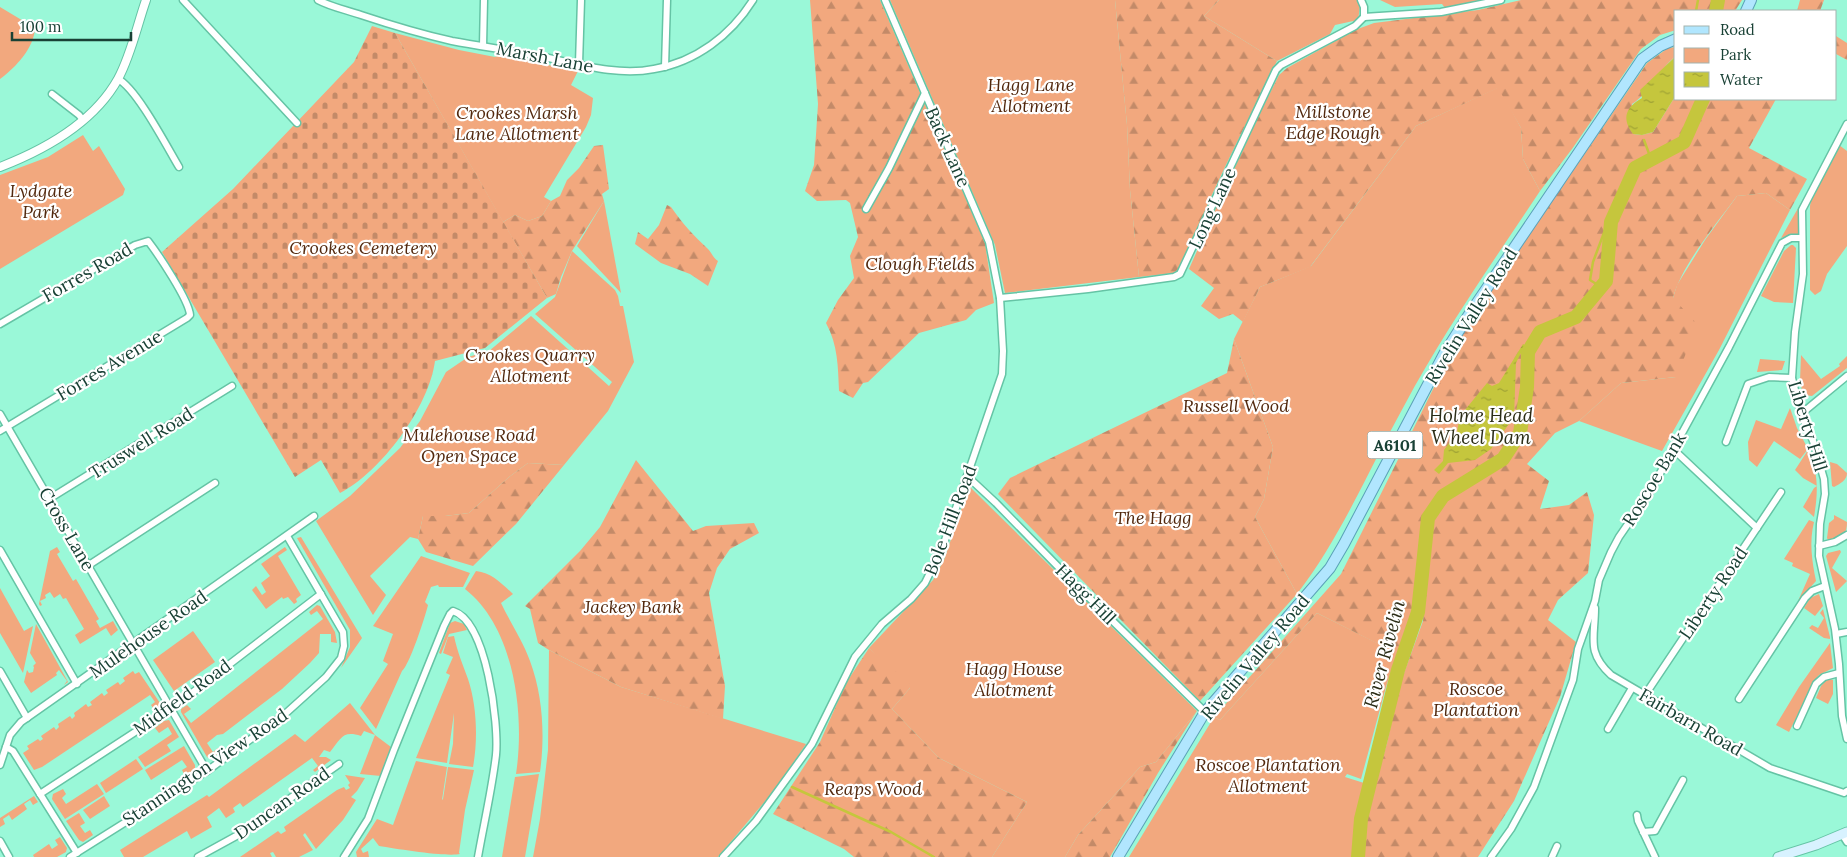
<svg xmlns="http://www.w3.org/2000/svg" width="1847" height="857" font-family="Lora,serif">
  <defs>
    <pattern id="forest-firs" width="22" height="20" patternUnits="userSpaceOnUse" patternTransform="scale(1.25)"><rect width="22" height="20" fill="#f2a87e"/><path d="M5 1l3.5 6h-7zM16 11l3.5 6h-7z" fill="#c38a68"/></pattern>
    <pattern id="cemetery-stones" width="16" height="16" patternUnits="userSpaceOnUse" patternTransform="scale(1.25)"><rect width="16" height="16" fill="#f2a87e"/><path d="M2 7V4a2 2 0 0 1 4 0v3zM10 15v-3a2 2 0 0 1 4 0v3z" fill="#c38a68"/></pattern>
    <pattern id="water-ripples" width="26" height="14" patternUnits="userSpaceOnUse" patternTransform="scale(1.25)"><rect width="26" height="14" fill="#c5c63d"/><path d="M2 4q2-2 4 0t4 0M15 11q2-2 4 0t4 0" fill="none" stroke="#9fa234"/></pattern>
  </defs>
  <rect width="100%" height="100%" fill="#9af8d8"/>
  <g fill="#f2a87e">
    <path d="M890 0H1115L1127 125 1130 190 1139 277 1005 293 995 245Z"/>
    <path d="M1219 0H1357L1360 7 1358 20 1335 25 1330 34 1277 61 1204 16Z"/>
    <path d="M1380 0H1482L1445 8 1442 4 1395 7Z"/>
    <path d="M0 7 35 28C34 48 16 67 0 79Z"/>
    <path d="M395 33 459 50 495 57 499 55 578 71 571 85 593 98 591 115 586 127 544 197 551 201 542 216 528 221 515 215 503 222Z"/>
    <path d="M1499 87 1521 128 1523 159 1540 191C1493 262 1444 331 1404 406 1369 469 1341 537 1297 594L1255 517 1264 499 1273 447 1234 339 1260 287 1311 266 1416 126Z"/>
    <path d="M83 135 93 151 99 146 125 189 123 195 0 269V175L48 157Z"/>
    <path d="M1839 145 1847 151V246L1827 274 1821 291 1815 295 1810 290V206L1811 199Z"/>
    <path d="M1766 193 1790 210 1719 350 1662 451 1579 421 1621 383 1676 377 1673 298 1677 285 1705 240 1737 196Z"/>
    <path d="M1805 196 1800 206 1798 236 1790 235 1781 238Z"/>
    <path d="M604 201 621 293 577 246Z"/>
    <path d="M1791 245H1793L1796 248 1793 303 1774 302 1761 296 1784 251Z"/>
    <path d="M572 251 615 290 618 296 620 306H623L634 362 608 411 564 465 528 463 509 477 469 513 445 516H423L418 539 410 537 370 576 386 595 373 615 316 521 350 496 400 448 420 421 446 372 468 357 489 351 531 316 609 386 612 382 535 314 555 297Z"/>
    <path d="M1801 355 1821 379 1840 366 1839 364 1847 356V368L1812 396 1803 395 1800 381Z"/>
    <path d="M1760 359 1785 361 1782 370 1757 372Z"/>
    <path d="M1790 408 1797 428 1808 449 1800 459 1774 441 1757 467 1749 460 1748 442 1756 420 1781 429Z"/>
    <path d="M1808 450C1819 473 1818 493 1814 517L1803 507 1814 488 1817 486 1803 478 1795 470Z"/>
    <path d="M1830 462 1837 464 1847 473C1847 480 1840 484 1834 487L1832 486Z"/>
    <path d="M969 486 1197 711 1156 762 1140 767 1078 835 1065 857H992L1027 802 939 758 892 709 910 688 869 648 933 580 944 560Z"/>
    <path d="M1834 515 1847 522C1847 534 1843 537 1833 542L1828 540 1827 538 1829 523 1834 519Z"/>
    <path d="M1809 520 1814 522C1809 542 1812 561 1816 581L1798 601 1810 574 1792 566 1793 563 1784 559Z"/>
    <path d="M301 537 362 638 341 668 350 647V630L297 538Z"/>
    <path d="M57 547 60 552 57 554 73 581 76 579 99 619 96 621 100 628 113 621 118 630 111 636 106 628 80 644 75 635 84 629 66 598 63 599 60 594 54 598 50 592 45 595 46 598 40 601 42 605 40 606 39 604 50 551Z"/>
    <path d="M285 547 287 550 278 556 301 595 296 599 297 602 294 604 288 597 283 599 282 597 266 609 252 590 256 586 262 595 266 592 261 583 270 576 261 564Z"/>
    <path d="M1840 550 1841 552 1832 568 1847 581 1836 592 1826 556 1828 553Z"/>
    <path d="M421 556 470 573 463 587H439L438 585 431 587 425 602 428 605C425 617 410 664 402 671L376 729 360 708 388 664 383 661 393 634 373 626Z"/>
    <path d="M476 571C492 573 501 583 513 594L501 603C510 622 523 641 530 661 543 696 545 736 540 772L516 774C525 715 515 628 465 589Z"/>
    <path d="M0 588 24 631 33 626 23 673 0 633Z"/>
    <path d="M1819 594 1823 606 1815 616 1804 608 1810 598Z"/>
    <path d="M317 605 320 606 335 632 337 643 331 642V634H320L319 653 310 663 282 689 223 734 217 735 207 743 213 752 218 748 220 752 211 759 207 757 181 712V709L187 705 191 709 184 714 191 723 204 713 323 619 317 611 311 615 309 612Z"/>
    <path d="M1823 609 1830 637V639L1824 638 1809 628 1812 625 1818 628 1824 618 1820 613Z"/>
    <path d="M1317 613 1397 653 1386 687 1361 779 1347 774 1345 777 1364 783 1355 819 1354 857H1129L1214 717 1220 720Z"/>
    <path d="M455 621 464 624 467 630 449 634 441 654 439 653 450 623Z"/>
    <path d="M36 624 68 682 64 685 67 681 59 670 56 673 57 675 31 693 24 682 27 670 29 673 33 672 34 667 33 666 36 663 30 653Z"/>
    <path d="M193 631 215 662 174 691 153 660Z"/>
    <path d="M454 636C457 651 463 665 468 679 477 706 478 740 473 767L449 764 453 744 454 713 447 763 416 758 450 675 446 673 453 657 443 653 448 637Z"/>
    <path d="M1830 643 1833 668 1819 675 1816 679 1789 732 1776 725 1799 687Z"/>
    <path d="M549 650 621 687 806 744 778 786 718 857H533L540 819 548 750Z"/>
    <path d="M133 671 135 674 139 672 160 703 159 707 155 711 151 705 155 702 150 695 42 767 34 770 23 753 29 749 27 746 38 739 40 741 43 739 41 736 54 727 56 730 59 727 58 724 70 716 72 719 75 716 74 713 86 704 88 707 92 705 90 702 102 693 104 696 108 693 106 690 118 682 120 685 125 681 123 678Z"/>
    <path d="M1828 678 1833 680V694L1828 704 1816 698 1821 686Z"/>
    <path d="M350 703 375 735 391 747 381 776 360 774 375 735 364 731 361 736C342 730 341 739 330 752L324 750 319 757H326L331 760 315 772 313 770 318 766 312 758 243 807 240 803 233 808 235 812 226 818 219 808 207 817 212 827 191 839 187 831 143 857H124L120 850 207 795 209 797 295 734 305 742Z"/>
    <path d="M169 720 179 737 167 745 171 751 145 767 138 757 172 734 168 727 159 733 155 728 164 721Z"/>
    <path d="M184 746 195 765V770L185 776 182 770 187 767 182 760 151 780 145 770Z"/>
    <path d="M136 759 143 769 106 793 100 783Z"/>
    <path d="M416 761 447 767 442 800 443 799 448 767 474 770 465 810 459 853 460 854C446 857 398 849 379 846L373 838 361 849 363 853 368 851 369 857H357L356 852 377 819 393 825Z"/>
    <path d="M539 774 525 857H502L515 777Z"/>
    <path d="M345 775 365 778 357 791 351 797 356 800 343 820 316 849 305 833 303 835 313 850 299 857H276L273 852 270 853 272 857H240L278 831 281 834 286 831 284 827 337 790 344 787 346 790 350 788 348 785 350 783Z"/>
    <path d="M97 784 104 794 65 819 52 799 53 794 63 789 66 794 62 798 66 804Z"/>
    <path d="M34 796 38 802 33 805 30 800 24 804 27 809 12 820 9 815 3 819 5 824 0 827V818Z"/>
    <path d="M104 796 110 806 90 819 83 810Z"/>
    <path d="M79 813 85 823 80 826 85 833 90 830 93 835 83 842 79 840 66 821Z"/>
    <path d="M60 837 67 848 66 852 57 857H34L33 855 49 844 52 849 58 845 55 840Z"/>
  </g>
  <g fill="url(#forest-firs)">
    <path d="M810 0H880L985 243 994 303 976 310 966 320 919 333 868 382 863 383 853 398 839 391C838 367 838 345 826 323L838 300 854 278 850 256 858 237 850 203 846 200 817 201 805 191 814 165 818 104Z"/>
    <path d="M1115 0H1219L1204 16 1277 61C1255 106 1232 151 1211 197 1203 215 1189 262 1174 273L1139 277 1130 190 1127 125Z"/>
    <path d="M1521 0H1742L1735 11H1676V30L1660 35 1641 49 1572 149 1540 191 1523 159 1521 128 1498 88 1416 126 1310 267 1260 287 1243 322 1233 314 1219 319 1201 306 1214 288 1189 269 1219 201 1263 107 1279 75 1287 68 1355 30 1374 23 1478 10Z"/>
    <path d="M1800 0H1824L1820 11H1797Z"/>
    <path d="M1836 36 1847 43V60L1836 54Z"/>
    <path d="M1676 47V56C1658 70 1651 92 1632 104L1633 134 1642 135 1653 132 1676 95V99H1701L1682 141 1633 165 1609 217 1602 279 1576 312 1543 327 1537 332 1526 353 1525 387 1516 431 1498 457 1441 493 1428 510 1414 607 1400 655 1317 613 1220 720 1214 717 1341 574 1459 337 1647 63 1668 48Z"/>
    <path d="M1707 99H1776L1749 148 1807 179 1790 210 1766 193 1737 196C1717 223 1681 266 1673 298L1698 325 1676 377 1621 383 1579 421 1555 433 1527 464 1549 481 1540 509 1569 505 1587 492 1594 515 1588 573 1558 600 1548 620 1576 642 1560 697 1514 801 1478 857H1361L1367 814 1387 743 1400 684 1423 621 1432 517 1446 497 1503 462 1523 433 1530 390V354L1544 334 1578 320 1609 283 1614 221 1637 169 1685 145Z"/>
    <path d="M603 145 609 189 602 194 604 201 572 251 561 277 556 294 547 298 503 222 515 215 528 221 542 216 551 201 560 196 567 180 579 168 594 146Z"/>
    <path d="M667 205 671 207C682 223 694 236 708 249 712 253 713 258 718 261L708 286 690 274 661 263 635 244 638 232 648 239 659 225Z"/>
    <path d="M1234 339 1273 447 1264 499 1255 517 1297 594 1200 701 998 494 1010 478 1227 373Z"/>
    <path d="M636 460 693 531 706 526 754 523 759 533 730 549 717 568 709 593 725 686 723 719 621 687 549 650 538 643 530 609 525 606 580 551 600 527Z"/>
    <path d="M528 463 564 465 516 524 473 566 426 552 418 539 423 516H445L469 513 509 477Z"/>
    <path d="M869 648 909 683 910 688 892 709 939 758 1027 802 992 857H854L844 849 773 814 820 742 846 683Z"/>
    <path d="M1197 711 1158 773 1110 857H1065L1078 835 1140 767 1156 762Z"/>
  </g>
  <path fill="url(#cemetery-stones)" d="M372 26 395 33 547 298 485 348 435 361C429 407 381 472 340 493L321 460 295 477 162 252 233 189 354 62Z"/>
  <g fill="url(#water-ripples)">
    <path d="M1676 56V95L1653 132 1642 135 1633 134C1621 118 1626 107 1642 98L1640 90Z"/>
    <path d="M1523 344 1525 345 1516 363 1514 417 1491 449 1475 460 1448 463 1439 474 1434 470 1443 461 1444 450 1457 432 1460 416 1487 383 1492 386 1499 383Z"/>
  </g>
  <g fill="none" stroke-linecap="round" stroke-linejoin="round">
    <g stroke="#c5c63d" stroke-width="2.5">
      <path d="M1696 11 1698 0"/>
      <path d="M1644 140 1651 159"/>
      <path d="M1601 287 1590 280 1593 262 1608 222 1612 220"/>
      <path d="M792 787 891 832 934 857"/>
    </g>
    <g stroke="#c5c63d" stroke-width="14">
      <path d="M1716 11 1718 0"/>
      <path d="M1358 857 1361 819 1398 670 1418 612 1428 518 1443 496 1503 459 1520 433 1527 387 1528 352 1540 332 1576 317 1606 281 1611 222 1635 168 1684 142 1703 99"/>
    </g>
    <g stroke="#65c4a5" stroke-width="9">
      <g id="minor">
        <path d="M183 0 297 123"/>
        <path d="M318 0C331 7 347 10 361 15 391 25 421 34 452 41 479 46 507 50 534 55 572 62 615 77 654 69 696 62 731 35 753 0"/>
        <path d="M1361 0 1364 7V17"/>
        <path d="M1364 17 1441 12 1501 0"/>
        <path d="M483 46 484 0"/>
        <path d="M579 64 581 0"/>
        <path d="M665 67 667 0"/>
        <path d="M118 79C137 89 167 147 179 167"/>
        <path d="M52 94 79 115 83 120"/>
        <path d="M1847 124 1802 210 1803 274 1795 332 1792 378 1801 414 1813 441 1824 479 1825 494 1820 524 1819 556 1835 629 1839 664 1842 716 1847 739"/>
        <path d="M866 209 889 168 925 93"/>
        <path d="M1000 298 1088 289 1174 277 1180 274 1276 70 1281 65 1355 26 1364 17"/>
        <path d="M0 324 135 245 148 241C158 254 189 300 190 315L187 318 0 431"/>
        <path d="M0 414 207 771"/>
        <path d="M1801 414 1847 376"/>
        <path d="M1726 442 1748 384 1769 377 1792 378"/>
        <path d="M1673 449 1757 528"/>
        <path d="M967 476 996 503 1070 579 1205 712"/>
        <path d="M49 499 232 386"/>
        <path d="M1819 546 1835 542 1847 535"/>
        <path d="M0 550 77 684"/>
        <path d="M89 565 215 483"/>
        <path d="M1595 608C1595 638 1586 652 1611 675L1770 768 1844 793 1847 791"/>
        <path d="M1836 634 1847 632"/>
        <path d="M0 671 27 718"/>
        <path d="M1645 695 1781 492"/>
        <path d="M1739 699 1805 598 1812 591 1825 586"/>
        <path d="M1797 726 1816 684 1824 677 1839 673"/>
        <path d="M1608 729 1632 688"/>
        <path d="M6 747 13 751 77 853"/>
        <path d="M0 765 10 735 21 722 314 516"/>
        <path d="M40 794 175 706 321 594"/>
        <path d="M1637 815 1638 821 1655 857"/>
        <path d="M1643 832 1655 831 1683 780"/>
        <path d="M1842 834 1847 842"/>
        <path d="M0 841 9 857"/>
        <path d="M70 857 207 771 285 714 326 677 341 658 344 646 343 632 287 536"/>
        <path d="M198 857 238 835 339 764"/>
        <path d="M344 857 368 819 394 750 444 626 450 614 453 611C487 621 499 725 496 755 492 789 484 823 478 857"/>
        <path d="M723 857 756 821 812 744 855 657 882 624 911 599 925 583 943 546 1002 374 1003 351 1000 298 989 242 885 0"/>
        <path d="M1491 857 1511 829 1534 787 1573 680 1578 649 1595 601 1599 580 1611 552 1619 537 1648 495 1669 457 1729 347 1782 243 1791 238H1802"/>
        <path d="M1552 857 1557 846"/>
      </g>
    </g>
    <g stroke="#65c4a5" stroke-width="10">
      <path id="tertiary" d="M0 167C44 150 94 122 118 79 131 55 137 26 146 0"/>
    </g>
    <g stroke="#65c4a5" stroke-width="11">
      <path id="secondary" d="M1778 857 1816 845 1847 832"/>
    </g>
    <g stroke="#5aa1b8" stroke-width="12">
      <g id="primary">
        <path d="M1746 11 1751 0"/>
        <path d="M1118 857 1205 712 1330 568 1344 544 1444 354 1470 313 1642 59 1660 46 1676 39"/>
      </g>
    </g>
    <use href="#minor" stroke="#fff" stroke-width="6"/>
    <use href="#tertiary" stroke="#fff" stroke-width="8"/>
    <use href="#secondary" stroke="#d8f2ff" stroke-width="9"/>
    <use href="#primary" stroke="#b1e6fe" stroke-width="10"/>
  </g>
  <g text-anchor="middle" dominant-baseline="central" stroke-width="4.5" stroke-linejoin="round" paint-order="stroke">
    <rect fill="#fff" stroke="#5e7a72" stroke-width="1" x="1367.5" y="431.5" width="55" height="27" rx="4"/>
    <g font-size="16" font-weight="bold" fill="#194135">
      <text x="1395" y="445">A6101</text>
    </g>
    <g font-size="18" fill="#194135" stroke="#fff">
      <text transform="translate(545 57) rotate(11)">Marsh Lane</text>
      <text transform="translate(948 147) rotate(66)">Back Lane</text>
      <text transform="translate(1212 208) rotate(-65)">Long Lane</text>
      <text transform="translate(87 272) rotate(-30)">Forres Road</text>
      <text transform="translate(1471 316) rotate(-58)">Rivelin Valley Road</text>
      <text transform="translate(109 365) rotate(-31)">Forres Avenue</text>
      <text transform="translate(1808 426) rotate(73)">Liberty Hill</text>
      <text transform="translate(141 443) rotate(-32)">Truswell Road</text>
      <text transform="translate(1654 479) rotate(-59)">Roscoe Bank</text>
      <text transform="translate(950 520) rotate(-69)">Bole Hill Road</text>
      <text transform="translate(67 529) rotate(60)">Cross Lane</text>
      <text transform="translate(1713 593) rotate(-56)">Liberty Road</text>
      <text transform="translate(1086 594) rotate(45)">Hagg Hill</text>
      <text transform="translate(148 634) rotate(-35)">Mulehouse Road</text>
      <text transform="translate(1255 657) rotate(-50)">Rivelin Valley Road</text>
      <text transform="translate(182 697) rotate(-36)">Midfield Road</text>
      <text transform="translate(1691 722) rotate(30)">Fairbarn Road</text>
      <text transform="translate(205 767) rotate(-34)">Stannington View Road</text>
      <text transform="translate(282 803) rotate(-35)">Duncan Road</text>
    </g>
    <g font-size="18" font-style="italic" fill="#52280d" stroke="#fff">
      <text x="1031" y="84">Hagg Lane<tspan x="1031" dy="21">Allotment</tspan></text>
      <text x="1333" y="111">Millstone<tspan x="1333" dy="21">Edge Rough</tspan></text>
      <text x="517" y="112">Crookes Marsh<tspan x="517" dy="21">Lane Allotment</tspan></text>
      <text x="41" y="190">Lydgate<tspan x="41" dy="21">Park</tspan></text>
      <text x="363" y="247">Crookes Cemetery</text>
      <text x="920" y="263">Clough Fields</text>
      <text x="530" y="354">Crookes Quarry<tspan x="530" dy="21">Allotment</tspan></text>
      <text x="1236" y="405">Russell Wood</text>
      <text x="469" y="434">Mulehouse Road<tspan x="469" dy="21">Open Space</tspan></text>
      <text x="1153" y="517">The Hagg</text>
      <text x="633" y="606">Jackey Bank</text>
      <text x="1014" y="668">Hagg House<tspan x="1014" dy="21">Allotment</tspan></text>
      <text x="1476" y="688">Roscoe<tspan x="1476" dy="21">Plantation</tspan></text>
      <text x="1268" y="764">Roscoe Plantation<tspan x="1268" dy="21">Allotment</tspan></text>
      <text x="873" y="788">Reaps Wood</text>
    </g>
    <g font-size="19" font-style="italic" fill="#2b2c16" stroke="#fff">
      <text x="1481" y="415">Holme Head<tspan x="1481" dy="22">Wheel Dam</tspan></text>
      <text transform="translate(1384 654) rotate(-75)">River Rivelin</text>
    </g>
  </g>
  <rect x="1674" y="10" width="162" height="90" fill="#ffffff" stroke="#a3b3ae"/>
  <rect x="1684" y="26" width="25" height="8" fill="#b1e6fe" stroke="#a3b3ae"/>
  <text x="1720" y="35" font-size="15" fill="#194135">Road</text>
  <rect x="1684" y="48" width="25" height="15" fill="#f2a87e" stroke="#a3b3ae"/>
  <text x="1720" y="60" font-size="15" fill="#194135">Park</text>
  <rect x="1684" y="72" width="25" height="15" fill="url(#water-ripples)" stroke="#a3b3ae"/>
  <text x="1720" y="85" font-size="15" fill="#194135">Water</text>
  <path d="M12 32v8h119v-8" fill="none" stroke="#194135" stroke-width="2.5"/>
  <text x="20" y="32" font-size="15" fill="#194135" stroke="#ffffff" stroke-width="4" paint-order="stroke">100 m</text>
</svg>
